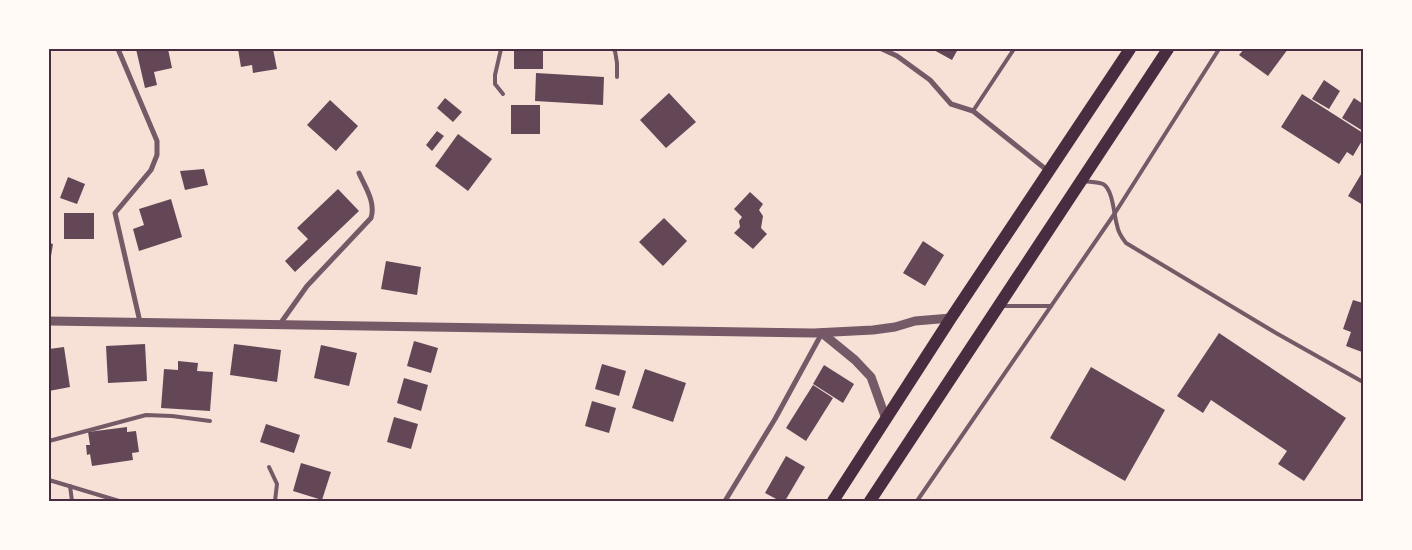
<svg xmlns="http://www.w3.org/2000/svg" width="1412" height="550" font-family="Arial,sans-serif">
  <rect width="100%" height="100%" fill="#f7e1d7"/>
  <g fill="#644757">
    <path d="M136 49H168L172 68 154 72 157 85 145 88Z"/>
    <path d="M238 49H273L277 69 253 73 252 65 241 67Z"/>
    <rect x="514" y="49" width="29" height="20"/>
    <path d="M932 49H958L952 60Z"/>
    <path d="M1244 49H1288L1268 76 1239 55Z"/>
    <path d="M536 73 604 77 603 105 535 101Z"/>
    <path d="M1324 80 1340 91 1329 109 1312 99Z"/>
    <path d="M669 93 696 122 666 148 640 120Z"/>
    <path d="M1302 94 1363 133V139L1353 156 1347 152 1339 164 1281 127Z"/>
    <path d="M445 98 462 112 453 122 437 108Z"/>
    <path d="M1354 98 1363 104V131L1342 118Z"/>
    <path d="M330 100 358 126 336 151 307 125Z"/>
    <rect x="511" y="105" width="29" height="29"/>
    <path d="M437 131 444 136 432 151 426 145Z"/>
    <path d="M458 134 492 159 468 191 435 166Z"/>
    <path d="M204 169 208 185 185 190 180 171Z"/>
    <path d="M1363 171V205L1348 196Z"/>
    <path d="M68 177 85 184 77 204 60 198Z"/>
    <path d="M338 189 359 211 295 272 285 261 308 239 297 228Z"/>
    <path d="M750 192 763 204 759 210 763 216 761 228 767 234 753 249 734 233 740 227 739 221 742 217 734 209Z"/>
    <path d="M171 199 182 237 139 251 133 229 144 225 139 209Z"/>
    <rect x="64" y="213" width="30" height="26"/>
    <path d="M664 218 687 241 663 266 639 242Z"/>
    <path d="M923 241 944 255 925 286 903 273Z"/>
    <path d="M49 243 53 244 50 262H49Z"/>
    <path d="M386 261 421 267 417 295 381 289Z"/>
    <path d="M1353 300 1363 303V347L1362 352 1346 346 1351 332 1343 329Z"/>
    <path d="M1219 333 1346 418 1304 481 1278 464 1287 451 1211 400 1203 413 1177 396Z"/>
    <path d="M414 341 438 348 431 373 407 366Z"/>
    <path d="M145 344 147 381 108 383 106 346Z"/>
    <path d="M234 344 281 350 277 382 230 375Z"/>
    <path d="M321 345 357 353 349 386 314 378Z"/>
    <path d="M64 347 70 387 49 391V349Z"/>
    <path d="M178 361 198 363 197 371 213 372 210 411 161 408 164 369 178 370Z"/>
    <path d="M602 364 626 371 619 396 595 389Z"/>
    <path d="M824 365 854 384 843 403 813 384Z"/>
    <path d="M1091 367 1165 410 1125 481 1050 438Z"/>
    <path d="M645 369 686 383 673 422 632 408Z"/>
    <path d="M404 378 428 385 421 411 397 403Z"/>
    <path d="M813 385 833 398 806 441 786 428Z"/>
    <path d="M592 401 616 408 609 433 585 426Z"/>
    <path d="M394 417 418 424 411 449 387 442Z"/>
    <path d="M266 424 300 435 294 453 260 442Z"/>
    <path d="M127 427V432L136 431 139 452 132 453 133 460 92 466 90 454 87 455 86 445H90L88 432Z"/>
    <path d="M786 456 805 467 785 501H780L765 493Z"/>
    <path d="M301 463 331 472 322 500 293 491Z"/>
  </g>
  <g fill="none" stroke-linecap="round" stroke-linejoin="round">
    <g stroke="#755966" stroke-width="4">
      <path d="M501 49 495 75V84L503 94"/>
      <path d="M613 49 615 51 617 63V77"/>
      <path d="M973 111 1014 49"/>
      <path d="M1083 181C1089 182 1098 182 1103 184 1113 189 1114 216 1117 225 1118 232 1122 238 1126 243L1276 333 1363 382"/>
      <path d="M1004 306H1051"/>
      <path d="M49 441 146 415 172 416 210 421"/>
      <path d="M269 467 277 484 275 501"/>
      <path d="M49 480 119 501"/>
      <path d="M70 486 72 501"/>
      <path d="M917 501 1115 213 1219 49"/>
    </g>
    <g stroke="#755966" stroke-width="5">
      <path d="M118 49 157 141V155L151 170 115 213 140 322"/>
      <path d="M882 49 897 56 930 80 951 104 973 111 1048 171"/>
      <path d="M280 324 307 286 371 218C376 202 365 187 359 173"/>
      <path d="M725 501 775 419 822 333"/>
    </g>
    <g stroke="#755966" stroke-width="9">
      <path d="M49 321 814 333 873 330 895 327 915 321 951 318"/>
      <path d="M822 333 855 360 871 377 886 419"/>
    </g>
    <g stroke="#4a2c40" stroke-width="12">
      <path d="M833 501 951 318 1130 49"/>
      <path d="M870 501 1168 49"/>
    </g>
  </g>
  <rect width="1412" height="550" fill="none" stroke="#fffaf5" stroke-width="100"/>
  <rect x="50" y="50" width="1312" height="450" fill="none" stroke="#4a2c40" stroke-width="2"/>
</svg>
